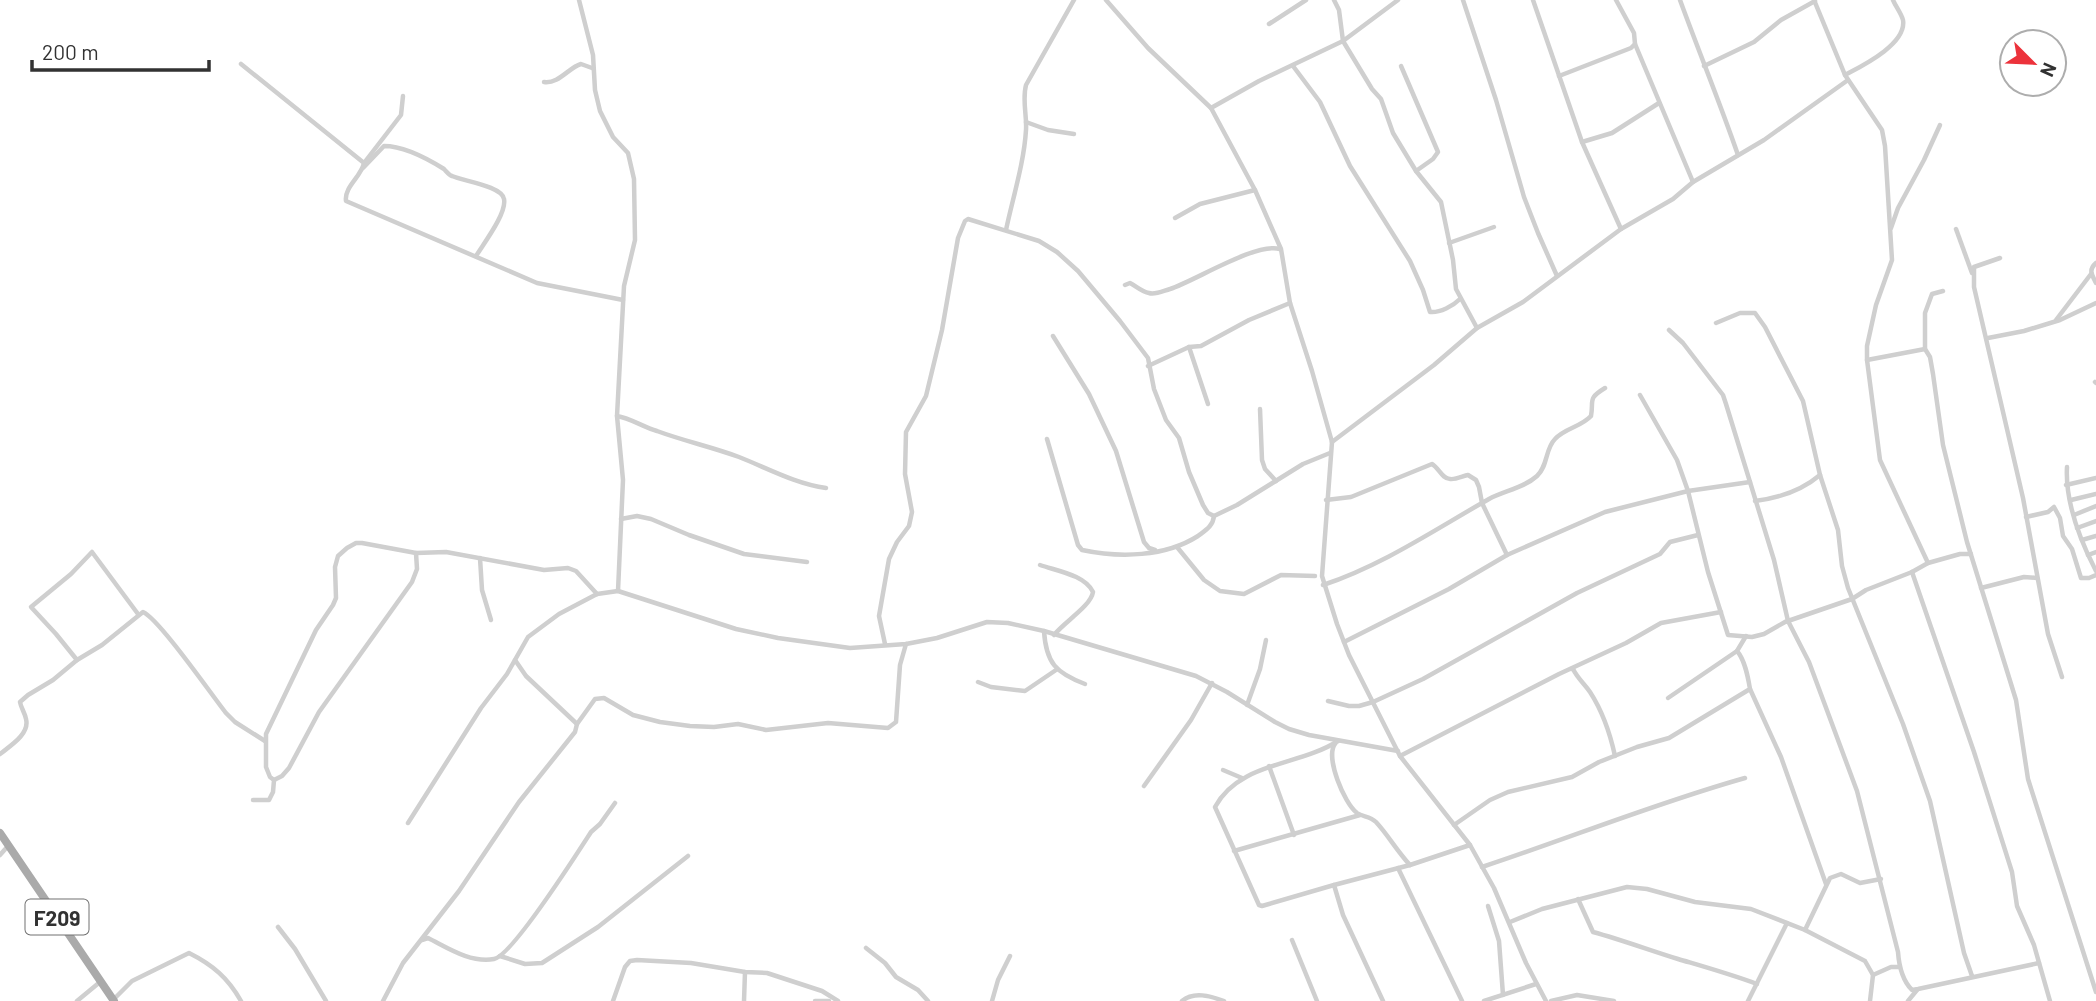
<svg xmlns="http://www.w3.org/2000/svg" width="2096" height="1001" font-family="Barlow,sans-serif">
  <rect width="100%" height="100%" fill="#fff"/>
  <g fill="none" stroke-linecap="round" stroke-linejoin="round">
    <g stroke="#cfcfcf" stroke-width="4.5">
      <path d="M579 0 593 55 595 90 600 111 613 137 628 153 634 179 635 240 624 286 617 416C630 418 643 427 657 431 684 441 712 447 739 457 767 468 796 484 826 488"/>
      <path d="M1106 0 1148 48 1211 108 1255 190 1281 249 1290 303 1312 371 1332 442 1322 576 1337 624 1349 655 1400 756 1470 845 1494 888 1526 963 1546 1001"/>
      <path d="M1334 0 1339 10 1343 41 1372 89 1381 99 1393 133 1416 171 1441 202 1453 260 1456 289 1477 328"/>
      <path d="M1463 0 1496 100 1524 197 1538 233 1557 276"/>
      <path d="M1533 0 1582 142 1621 229"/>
      <path d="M1680 0C1699 52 1720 103 1738 155"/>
      <path d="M1814 0 1845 75 1882 130 1885 146 1892 260 1876 305 1867 346V360L1880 460 1928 563"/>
      <path d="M1269 24 1306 0"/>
      <path d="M1635 44 1693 182"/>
      <path d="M241 64 364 163C361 177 344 187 346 201L537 283 623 300"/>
      <path d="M1293 66 1320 102 1350 166 1410 261 1423 290 1430 312C1440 313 1453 306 1460 299"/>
      <path d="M1401 66 1438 152 1433 159 1416 171"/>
      <path d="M1704 66 1754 42 1781 20 1815 1"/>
      <path d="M1845 75C1862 66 1907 44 1903 20 1901 13 1896 7 1893 0"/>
      <path d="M1559 76 1631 48 1635 44 1634 33 1616 0"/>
      <path d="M544 82C559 84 568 68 581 64L592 68"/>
      <path d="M1211 108 1259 81 1343 41 1398 0"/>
      <path d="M1026 122 1048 130 1074 134"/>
      <path d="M1582 142 1612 133 1659 103"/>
      <path d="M364 163 401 115 403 96"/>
      <path d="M363 168 384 146C403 146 428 159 444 169 446 171 449 175 452 176 463 181 502 186 504 199 507 213 484 243 476 256"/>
      <path d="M1175 218 1200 204 1255 190"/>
      <path d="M1891 228 1898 208 1924 160 1940 125"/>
      <path d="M1956 229 1972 273"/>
      <path d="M1006 230C1013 197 1024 163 1026 130 1027 115 1022 100 1026 85L1074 0"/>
      <path d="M1449 243 1494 227"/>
      <path d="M2000 258 1974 267V287L2023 498 2048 634 2062 677"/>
      <path d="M2096 263C2088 270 2092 275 2096 283"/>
      <path d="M1125 285 1130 283C1136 286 1142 292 1149 293 1155 295 1163 291 1170 289 1195 281 1256 242 1280 249"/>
      <path d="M1943 291 1932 294 1925 313V349L1930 357 1933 374 1943 445 1967 542 2016 700 2028 779 2096 992"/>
      <path d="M2056 320 2091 274"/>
      <path d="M1716 323 1740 313H1755L1765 327 1803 401 1820 475 1838 530 1842 566 1848 588 1903 724 1930 801 1964 953 1972 976"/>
      <path d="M1669 330 1683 343 1723 395 1726 404 1774 560 1788 621 1809 662 1857 791 1898 952C1899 966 1902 980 1912 990L1918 989 2039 963"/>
      <path d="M1053 336 1089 394 1116 451 1144 542 1149 548 1155 550"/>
      <path d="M1988 338 2024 331 2060 320 2096 303"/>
      <path d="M1189 347 1208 404"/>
      <path d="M1867 360 1925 349"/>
      <path d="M1148 366 1189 347 1201 346 1249 320 1290 303"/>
      <path d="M2095 382 2096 383"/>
      <path d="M1640 395 1677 460 1688 491 1708 572 1728 635 1752 637 1764 634 1785 622 1852 599 1866 590 1912 572 1928 563 1960 554H1971"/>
      <path d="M1260 409 1262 460 1265 469 1276 481"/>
      <path d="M617 416 623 480 618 591"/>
      <path d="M1047 439 1078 545 1082 550C1120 558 1165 557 1198 536 1206 530 1213 526 1214 516"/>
      <path d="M1332 442 1434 365 1477 328 1523 302 1621 229 1673 199 1693 182 1764 140 1848 80"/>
      <path d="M2067 467C2065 502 2080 540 2096 571"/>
      <path d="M2066 485 2096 478"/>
      <path d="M1326 500 1351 497 1432 464C1439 468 1442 479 1450 479 1455 480 1463 476 1468 475L1476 480 1479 487 1482 503 1507 555"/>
      <path d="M2071 500 2096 494"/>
      <path d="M1755 501C1780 498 1801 491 1820 475"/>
      <path d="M2074 515 2096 506"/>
      <path d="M1214 516 1237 505 1303 464 1330 453"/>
      <path d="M2026 517 2048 512 2054 507 2060 518 2063 536 2072 549 2081 578H2089L2096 575"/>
      <path d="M621 519 637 516 651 519 689 535 744 554 807 562"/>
      <path d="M2077 528 2096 521"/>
      <path d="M2082 540 2096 536"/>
      <path d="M1177 547 1204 580 1220 591 1244 594 1281 575 1315 576"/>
      <path d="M2088 555 2096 552"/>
      <path d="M480 558 482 590 491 620"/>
      <path d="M1040 565C1057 571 1085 575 1093 592 1091 606 1064 622 1054 635"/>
      <path d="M1912 572 1974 752 2012 872 2017 906 2034 945 2050 1001"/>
      <path d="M1323 585C1383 565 1434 530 1489 499 1503 491 1524 488 1537 476 1548 466 1545 449 1555 439 1565 428 1581 427 1591 416 1594 400 1587 399 1605 388"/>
      <path d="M1981 588 2024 577 2037 578"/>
      <path d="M1044 631C1046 663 1056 673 1085 684"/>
      <path d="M1344 642 1449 589 1507 555 1605 512 1688 491 1750 482"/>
      <path d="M885 644 879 616 889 559 897 542 909 526 912 512 905 474 906 432 926 396 942 330 958 238 965 221 968 219 1039 241 1057 252 1078 271 1120 321 1148 358 1154 389 1166 420 1179 438 1189 472 1203 505 1208 513 1214 516"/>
      <path d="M77 660 56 634 31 607 71 574 92 552 138 614"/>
      <path d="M515 660 526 676 577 724"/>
      <path d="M1571 669H1573C1578 679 1584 683 1590 692 1603 712 1610 733 1615 756"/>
      <path d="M978 682 991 687 1025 691 1056 670"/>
      <path d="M1750 689 1781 757 1826 884"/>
      <path d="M1668 698 1737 651"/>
      <path d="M1328 701 1349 706H1359L1373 702 1423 679 1577 593 1660 554 1670 542 1698 535"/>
      <path d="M1247 705 1260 669 1266 640"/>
      <path d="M1335 744C1325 757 1344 803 1357 813 1363 817 1370 816 1376 822 1388 835 1397 851 1410 865"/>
      <path d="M0 754C10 746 30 734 26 719 25 713 21 708 20 702L28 695 53 680 77 660 102 645 143 612C159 619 211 694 226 713L235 722 265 741"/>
      <path d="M1400 756 1559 674 1626 643 1661 623 1721 612"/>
      <path d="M1269 766 1294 835"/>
      <path d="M1223 770 1242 778"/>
      <path d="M274 780 282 776 289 768 319 712 412 582 417 569 416 553"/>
      <path d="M1144 786 1191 720 1212 683"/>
      <path d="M253 800H269L273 792 274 780 270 777 266 767V734L316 630 333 605 336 598 335 567 338 556 347 548 356 543H362L416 553 446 552 544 570 568 568 576 571 597 594"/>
      <path d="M408 823 481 708 507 674 528 637 559 614 597 594 618 591 736 629 778 638 850 648 906 644 937 638 987 622 1008 623 1044 631 1196 676 1227 692 1275 722 1289 729 1309 735 1398 751"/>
      <path d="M1454 825 1490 800 1508 792 1572 777 1599 762 1637 747 1669 738 1750 689C1748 677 1745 660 1737 651L1746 636"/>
      <path d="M1234 851 1360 815"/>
      <path d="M0 855 8 846"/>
      <path d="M1482 867C1570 838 1656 803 1745 778"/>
      <path d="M1398 868 1462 1001"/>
      <path d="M1334 885 1262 906 1259 905 1215 807C1239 762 1299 766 1338 741"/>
      <path d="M1578 899 1593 932C1622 940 1649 950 1678 959 1705 967 1730 974 1757 984"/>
      <path d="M1488 906 1499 941 1503 995"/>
      <path d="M1510 922 1542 909 1627 887 1647 889 1695 902 1751 909 1805 930 1865 961 1873 975 1870 1001"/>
      <path d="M278 927 295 949 326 1001"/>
      <path d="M1805 930 1830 878 1841 874 1860 883 1881 879"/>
      <path d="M422 940 428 938C448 948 470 963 494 959 512 956 578 852 591 832L600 824 615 803"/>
      <path d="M1292 940 1317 1001"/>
      <path d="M866 948 885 963 896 977 918 990 928 1001"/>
      <path d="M500 956 525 964 542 963 598 927 688 856"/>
      <path d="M1873 975 1891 967H1899"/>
      <path d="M114 999 132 981 189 953C213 965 228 978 241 1001"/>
      <path d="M77 1001 100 982"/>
      <path d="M383 1001 403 963 459 891 519 802 575 732 577 724 595 699 604 698 633 715 660 722 690 726 714 727 738 724 766 730 828 723 888 728 896 722 900 665 906 644"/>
      <path d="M613 1001 625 967 630 961 637 960 691 963 745 972 767 973 822 991 838 1001"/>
      <path d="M744 1001 745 972"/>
      <path d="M815 1001H829"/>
      <path d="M992 1001 998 980 1010 956"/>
      <path d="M1182 1001C1194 991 1210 996 1224 1001"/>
      <path d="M1383 1001 1343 915 1334 885 1410 865 1470 845"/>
      <path d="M1484 1001 1536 984"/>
      <path d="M1551 1001 1577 995 1614 1001"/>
      <path d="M1748 1001 1787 923"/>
      <path d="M1908 1001 1917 990"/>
    </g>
    <path stroke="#aaa" stroke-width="8" d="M0 833 114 1001"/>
  </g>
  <g text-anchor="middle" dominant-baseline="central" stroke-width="7" stroke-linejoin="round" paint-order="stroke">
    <rect fill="#fff" stroke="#707070" stroke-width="2" x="25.5" y="899.5" width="63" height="35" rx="5"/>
    <g font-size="21" font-weight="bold" fill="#323232">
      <text x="57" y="917">F209</text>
    </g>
  </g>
  <g transform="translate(2033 63) rotate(114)"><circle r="33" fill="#ffffff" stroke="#adadad" stroke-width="2"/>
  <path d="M0-5L12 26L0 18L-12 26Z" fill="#ec323b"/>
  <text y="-10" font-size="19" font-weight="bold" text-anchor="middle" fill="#323232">N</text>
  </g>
  <path d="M32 60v10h177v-10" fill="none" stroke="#323232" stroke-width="3.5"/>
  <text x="42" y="60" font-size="21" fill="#323232" stroke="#ffffff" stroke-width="5" paint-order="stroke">200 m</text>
</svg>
